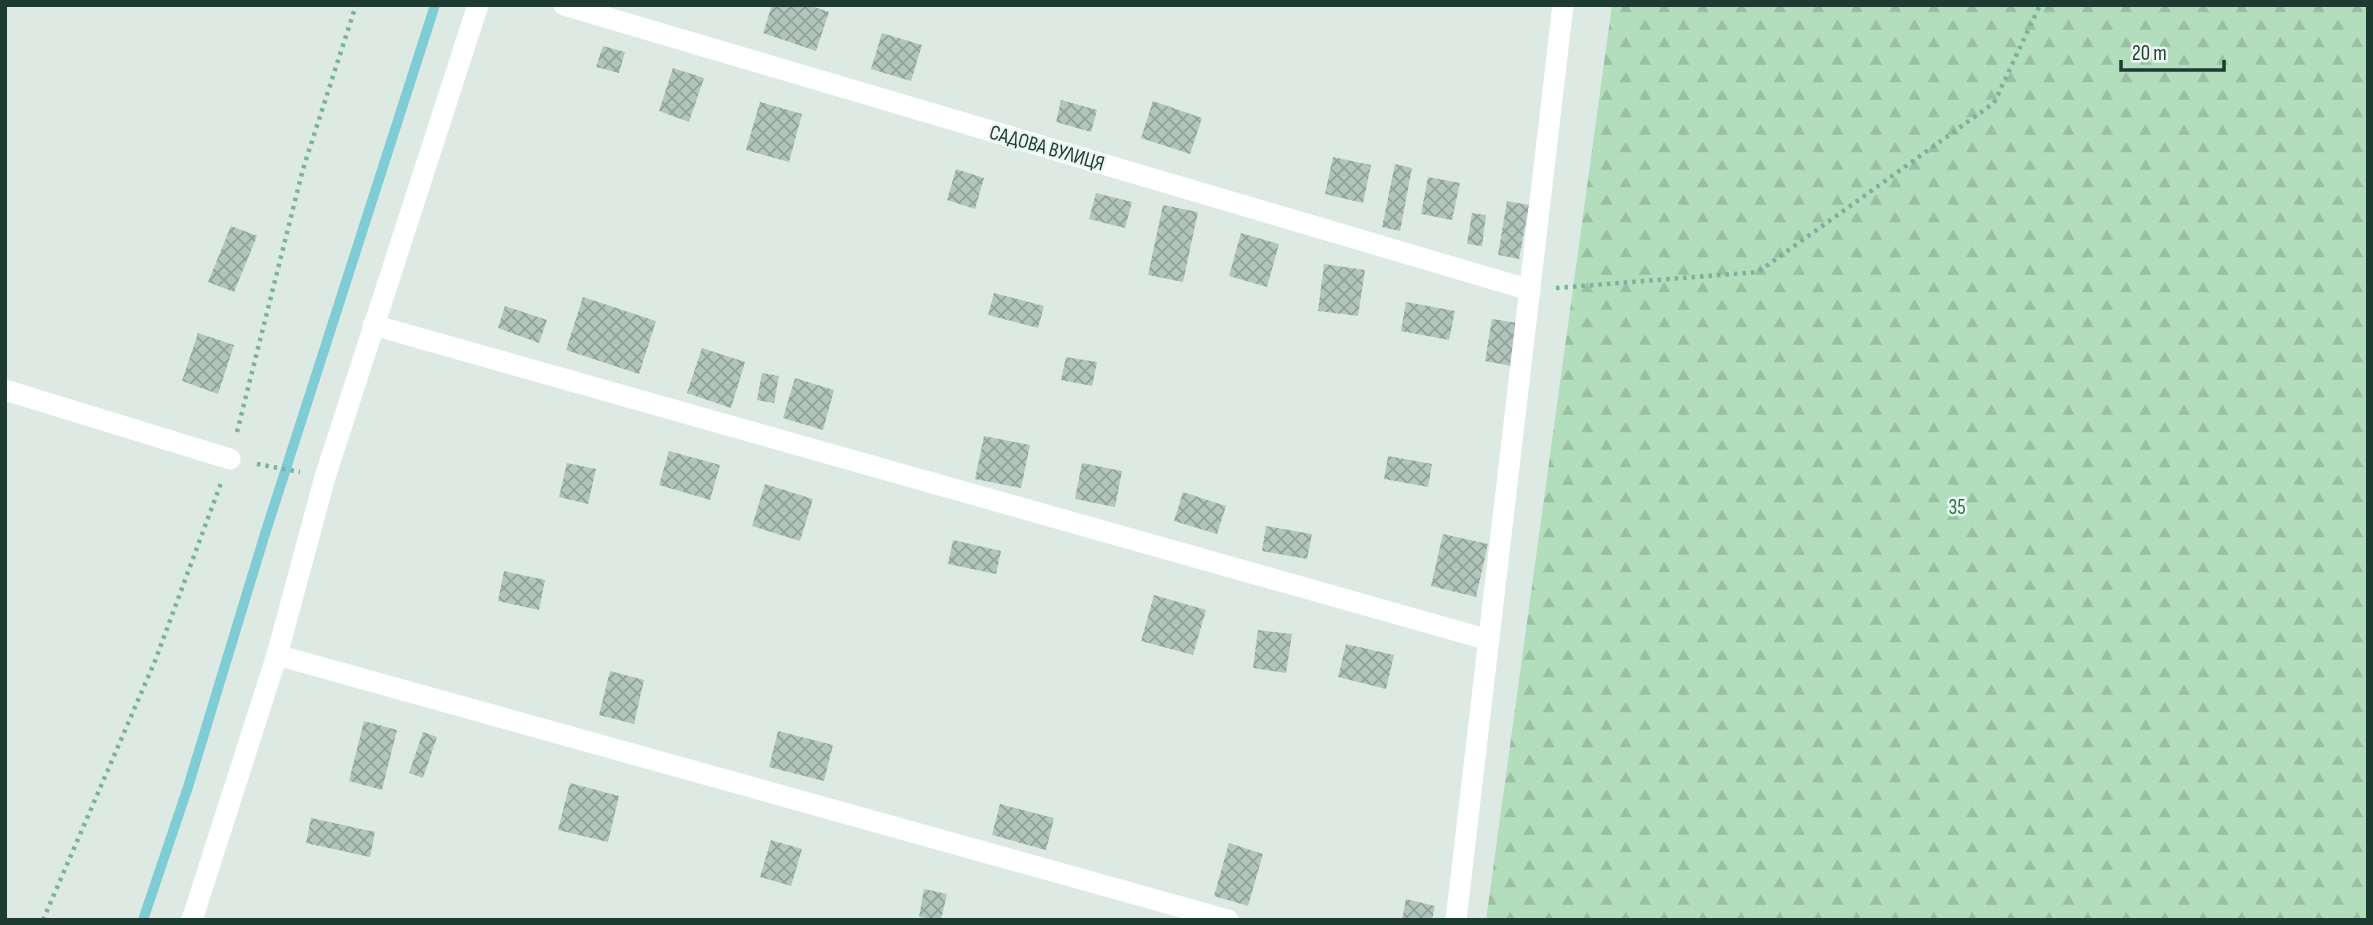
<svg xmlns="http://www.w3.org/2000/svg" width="2373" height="925" font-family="'Sofia Sans Condensed',sans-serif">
  <defs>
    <pattern id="forest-firs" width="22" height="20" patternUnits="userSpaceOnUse" patternTransform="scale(1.75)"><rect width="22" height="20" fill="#b3debd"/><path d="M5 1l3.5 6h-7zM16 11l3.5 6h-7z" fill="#9abfa3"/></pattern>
    <pattern id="building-cross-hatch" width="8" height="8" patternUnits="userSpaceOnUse" patternTransform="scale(1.75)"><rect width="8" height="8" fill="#b2c5bc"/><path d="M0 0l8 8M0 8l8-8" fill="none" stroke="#90a199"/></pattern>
  </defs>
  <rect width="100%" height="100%" fill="#ddeae4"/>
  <path fill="url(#forest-firs)" d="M1612 5H2368V920H1486Z"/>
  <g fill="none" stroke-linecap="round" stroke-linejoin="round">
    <path stroke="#7fccd5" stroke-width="10" d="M143 920 188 787 264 537 435 5"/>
  </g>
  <g fill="url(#building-cross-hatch)">
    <path d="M772 5H808L829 12 816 51 763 33Z"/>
    <path d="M882 33 922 45 911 81 871 69Z"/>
    <path d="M603 46 625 52 619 73 596 67Z"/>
    <path d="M673 68 704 78 689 122 659 111Z"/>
    <path d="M1061 100 1097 110 1091 132 1056 122Z"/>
    <path d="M1153 101 1202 118 1190 154 1141 138Z"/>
    <path d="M760 102 802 114 789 162 746 150Z"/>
    <path d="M1333 157 1371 165 1363 203 1325 194Z"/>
    <path d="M1395 164 1412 168 1400 231 1382 227Z"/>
    <path d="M956 169 984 178 975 209 947 200Z"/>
    <path d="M1428 177 1460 183 1452 220 1421 214Z"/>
    <path d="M1096 193 1132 202 1125 228 1089 219Z"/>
    <path d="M1507 201 1529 205 1519 259 1498 255Z"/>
    <path d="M1163 205 1198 212 1183 282 1148 275Z"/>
    <path d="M1472 213 1486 215 1482 246 1467 244Z"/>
    <path d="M231 226 257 236 234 292 208 282Z"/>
    <path d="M1241 233 1279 244 1267 287 1229 276Z"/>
    <path d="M1324 264 1365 270 1358 316 1318 311Z"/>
    <path d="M994 293 1044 306 1038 328 988 315Z"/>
    <path d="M583 297 656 321 639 374 566 350Z"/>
    <path d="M1406 302 1455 311 1449 340 1401 331Z"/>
    <path d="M505 306 547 320 539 343 498 328Z"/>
    <path d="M1492 319 1518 323 1512 366 1485 361Z"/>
    <path d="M198 333 234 345 218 394 182 381Z"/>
    <path d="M702 348 745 362 731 408 687 393Z"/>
    <path d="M1066 357 1097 362 1092 386 1061 380Z"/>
    <path d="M762 373 779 376 774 403 757 400Z"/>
    <path d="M795 378 834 390 823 430 783 418Z"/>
    <path d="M984 436 1030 445 1021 488 975 479Z"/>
    <path d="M669 451 720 465 710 500 659 485Z"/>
    <path d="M1388 456 1432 464 1428 487 1384 479Z"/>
    <path d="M567 463 596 469 588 504 559 497Z"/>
    <path d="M1082 463 1122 471 1115 507 1075 499Z"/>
    <path d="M765 484 813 499 800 541 752 526Z"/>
    <path d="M1183 492 1226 506 1217 534 1174 521Z"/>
    <path d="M1266 526 1312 534 1307 559 1262 551Z"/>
    <path d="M1443 534 1488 544 1476 597 1431 586Z"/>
    <path d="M953 540 1001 551 996 574 948 564Z"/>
    <path d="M504 571 545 580 539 610 498 601Z"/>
    <path d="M1154 595 1206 610 1193 655 1141 641Z"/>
    <path d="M1258 630 1292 634 1286 673 1253 668Z"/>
    <path d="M1346 644 1394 655 1386 689 1338 677Z"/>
    <path d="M610 671 644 680 634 724 599 715Z"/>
    <path d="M364 721 397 730 382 790 349 781Z"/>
    <path d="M778 731 833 745 824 781 769 767Z"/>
    <path d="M423 732 437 737 423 778 409 773Z"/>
    <path d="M570 783 619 796 608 842 558 830Z"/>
    <path d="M1000 804 1054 818 1046 850 992 835Z"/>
    <path d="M311 818 375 832 370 857 306 843Z"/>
    <path d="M771 840 802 849 791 886 760 877Z"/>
    <path d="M1229 843 1263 854 1248 906 1214 896Z"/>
    <path d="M924 889 947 894 941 920 919 917Z"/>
    <path d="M1406 899 1435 906 1432 920H1402Z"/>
  </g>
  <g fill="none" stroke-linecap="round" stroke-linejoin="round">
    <g stroke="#7bb19d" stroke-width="4.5" stroke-dasharray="3.5 5" stroke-linecap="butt">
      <path d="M1556 288 1758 272 1994 103 2040 5"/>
      <path d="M237 432 303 169 356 5"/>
      <path d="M257 464 300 472"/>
      <path d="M43 920 155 661 221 483"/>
    </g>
    <g stroke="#fff" stroke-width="21">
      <path d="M564 5 1530 290"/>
      <path d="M373 325 1489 640"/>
      <path d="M5 390 230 459"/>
      <path d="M277 655 1228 920"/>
      <path d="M192 920 277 655 325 477 478 5"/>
      <path d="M1456 920 1563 5"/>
    </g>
  </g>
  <g text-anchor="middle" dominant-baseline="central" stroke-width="5" stroke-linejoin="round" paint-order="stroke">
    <g font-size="21" fill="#1e3b31" stroke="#edf7f2">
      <text transform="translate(1047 148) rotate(16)">САДОВА ВУЛИЦЯ</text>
    </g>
    <g font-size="21" fill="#25743f" stroke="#edf7f2">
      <text x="1957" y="507">35</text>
    </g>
  </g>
  <rect width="2373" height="925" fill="none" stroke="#1e3b31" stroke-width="14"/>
  <path d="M2121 60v10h103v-10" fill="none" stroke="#1e3b31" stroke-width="3.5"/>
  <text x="2132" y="60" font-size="21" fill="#1e3b31" stroke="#edf7f2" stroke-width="5" paint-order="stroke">20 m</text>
</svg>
